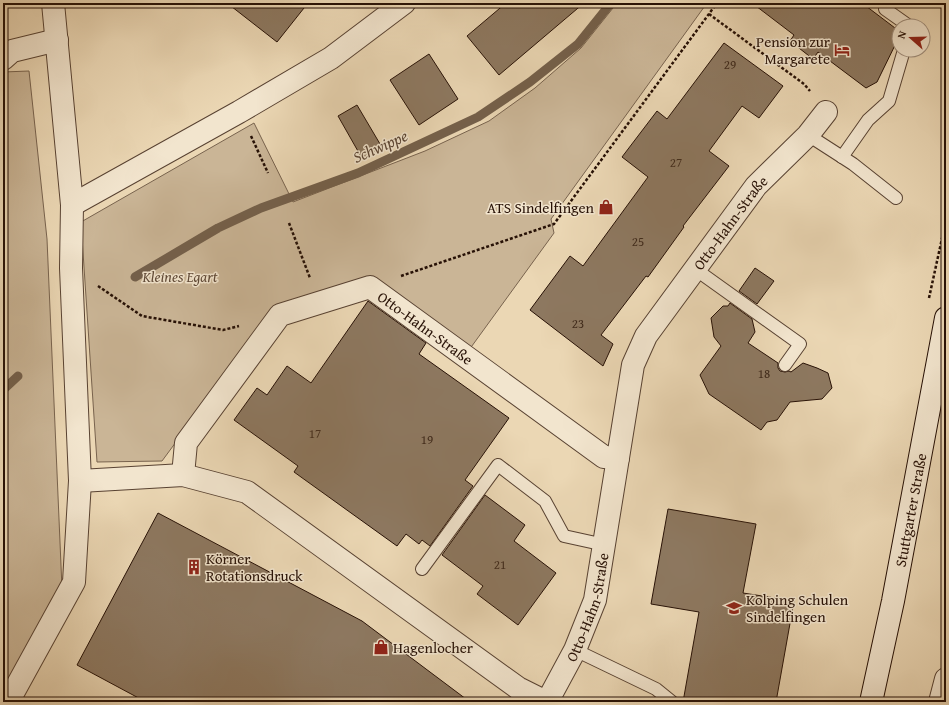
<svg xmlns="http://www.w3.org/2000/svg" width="949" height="705" font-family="'Gentium Book Plus',serif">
  <rect width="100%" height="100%" fill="#ebd7b4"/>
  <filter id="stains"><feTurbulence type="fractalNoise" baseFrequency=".005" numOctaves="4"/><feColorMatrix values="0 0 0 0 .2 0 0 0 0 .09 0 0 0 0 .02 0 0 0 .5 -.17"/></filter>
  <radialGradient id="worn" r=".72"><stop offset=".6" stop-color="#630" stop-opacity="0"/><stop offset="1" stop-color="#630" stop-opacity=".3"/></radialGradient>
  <g fill="#cab596" stroke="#78634e">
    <path d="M617 3H707L551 219 554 233 469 350 369 278 274 309 162 461 97 462 81 222 254 123 293 202 425 151 489 121 535 88 581 48Z"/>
    <path d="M29 71 47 239 62 589 3 702V72Z"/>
  </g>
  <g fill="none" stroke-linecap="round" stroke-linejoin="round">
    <g stroke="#74604b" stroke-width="9">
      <path d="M135 277 218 228 261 208 358 173 478 117 530 82 578 44 611 3"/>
      <path d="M3 390 18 376"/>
    </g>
  </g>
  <g fill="#8d7860" stroke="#271106">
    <path d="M227 3H308L277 42Z"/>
    <path d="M506 3H584L499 75 467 36Z"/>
    <path d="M752 3H862L899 31V37L877 82 866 88 818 52 813 59 790 41 794 35Z"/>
    <path d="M724 43 783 86 759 118 742 106 709 151 729 166 683 226 684 227 648 277 646 276 601 335 613 344 603 366 530 310 570 256 583 266 648 177 622 157 657 111 667 119Z"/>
    <path d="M429 54 458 99 419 125 390 80Z"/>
    <path d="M357 105 383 149 363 160 338 116Z"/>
    <path d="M755 268 774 281 757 304 739 291Z"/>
    <path d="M368 301 426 343 419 354 509 418 465 480 473 486 430 546 422 540 419 544 406 534 397 546 294 472 298 466 234 420 257 388 267 395 287 366 311 383Z"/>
    <path d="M730 303 752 319 755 332 748 343 778 363V368L780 371 785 372 789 371 791 372 803 363 817 368 828 373 832 388 822 399 790 402 777 420 767 422 761 430 709 394 700 375 721 346 714 337 711 318 723 306H728Z"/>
    <path d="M485 495 525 525 514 541 556 573 518 625 477 594 483 586 442 555Z"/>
    <path d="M668 509 756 524 743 593 794 601 776 702H683L699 612 651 604Z"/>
    <path d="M158 513 362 621 470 702H146L77 665Z"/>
  </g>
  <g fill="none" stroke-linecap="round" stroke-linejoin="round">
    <g stroke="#584232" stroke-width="14">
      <g id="lane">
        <path d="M885 9 909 26"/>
        <path d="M808 135 853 164 896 198"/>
        <path d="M842 157 868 120 889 101 904 50"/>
        <path d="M695 269 800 344 785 365"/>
        <path d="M422 569 498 465 545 501 564 536 605 545"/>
        <path d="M575 650 656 689 672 702"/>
      </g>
    </g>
    <g stroke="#584232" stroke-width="24">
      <g id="street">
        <path d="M3 59 12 51 57 40"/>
        <path d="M72 205 239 112 331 58 404 3"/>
        <path id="s1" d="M183 475 186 443 280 315 370 287 604 457 618 458"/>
        <path d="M80 481 183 475 247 492 518 688 546 702"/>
        <path d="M8 702 74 582 80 481 71 268 72 205 53 3"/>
        <path id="s2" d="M547 702 575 650 595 600 633 365 646 336 756 186 808 135 826 112"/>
        <path d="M940 702 946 679"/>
      </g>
    </g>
    <g stroke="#271106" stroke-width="24">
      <g id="secondary">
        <path id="s3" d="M871 702 893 601 946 318"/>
      </g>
    </g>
    <g stroke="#271106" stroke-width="2.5" stroke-dasharray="3 2" stroke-linecap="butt">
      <path d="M709 14 804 84 810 91"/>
      <path d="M251 136 268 173"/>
      <path d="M289 223 310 278"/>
      <path d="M401 276 554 224 717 3"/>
      <path d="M98 286 142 316 223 330 239 326"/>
      <path d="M929 298 946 220"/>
    </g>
    <use href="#lane" stroke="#f2e5ce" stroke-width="12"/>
    <use href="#street" stroke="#f2e5ce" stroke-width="22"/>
    <use href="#secondary" stroke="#f2e5ce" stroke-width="22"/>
  </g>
  <defs>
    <g id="hotel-bare" transform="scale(1.2)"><path d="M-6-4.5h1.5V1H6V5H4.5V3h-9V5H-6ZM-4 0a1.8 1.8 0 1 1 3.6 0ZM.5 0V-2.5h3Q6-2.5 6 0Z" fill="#8f2418" stroke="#f2e5ce" stroke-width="2.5" paint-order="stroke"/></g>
    <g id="shop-bare" transform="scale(1.2)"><path d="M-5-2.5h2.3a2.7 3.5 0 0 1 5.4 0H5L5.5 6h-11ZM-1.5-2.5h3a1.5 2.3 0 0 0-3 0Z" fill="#8f2418" stroke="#f2e5ce" stroke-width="2.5" paint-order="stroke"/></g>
    <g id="building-bare" transform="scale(1.2)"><path d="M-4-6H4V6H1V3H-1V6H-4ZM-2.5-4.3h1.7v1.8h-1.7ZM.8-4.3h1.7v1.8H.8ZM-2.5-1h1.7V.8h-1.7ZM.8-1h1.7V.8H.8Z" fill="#8f2418" stroke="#f2e5ce" stroke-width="2.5" paint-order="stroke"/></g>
    <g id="school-bare" transform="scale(1.2)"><path d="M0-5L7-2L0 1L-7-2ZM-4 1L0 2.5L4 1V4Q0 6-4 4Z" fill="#8f2418" stroke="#f2e5ce" stroke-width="2.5" paint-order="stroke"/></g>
  </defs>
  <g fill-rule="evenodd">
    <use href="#hotel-bare" x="842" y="50"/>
    <use href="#shop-bare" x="606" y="207"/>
    <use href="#building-bare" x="194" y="567"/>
    <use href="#school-bare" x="734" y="608"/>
    <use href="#shop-bare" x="381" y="647"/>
  </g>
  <g text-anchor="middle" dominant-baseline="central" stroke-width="3" stroke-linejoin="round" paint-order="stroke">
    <g font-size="13" fill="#402b1c">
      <text x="730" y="64">29</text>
      <text x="676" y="162">27</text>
      <text x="638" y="241">25</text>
      <text x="578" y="323">23</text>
      <text x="764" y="373">18</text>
      <text x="315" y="433">17</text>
      <text x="427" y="439">19</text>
      <text x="500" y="564">21</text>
    </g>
    <g font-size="15" fill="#271106" stroke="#f2e5ce" text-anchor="start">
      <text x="830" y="41" text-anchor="end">Pension zur<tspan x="830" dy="17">Margarete</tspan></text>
      <text x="594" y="207" text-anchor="end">ATS Sindelfingen</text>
      <text x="206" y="558">Körner<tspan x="206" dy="17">Rotationsdruck</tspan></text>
      <text x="746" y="599">Kolping Schulen<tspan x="746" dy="17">Sindelfingen</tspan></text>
      <text x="393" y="647">Hagenlocher</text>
    </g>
    <g font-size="15" fill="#271106" stroke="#f2e5ce">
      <text stroke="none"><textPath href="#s2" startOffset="524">Otto-Hahn-Straße</textPath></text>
      <text stroke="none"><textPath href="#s1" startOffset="354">Otto-Hahn-Straße</textPath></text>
      <text stroke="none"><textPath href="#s3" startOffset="196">Stuttgarter Straße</textPath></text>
      <text stroke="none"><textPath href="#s2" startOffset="104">Otto-Hahn-Straße</textPath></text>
    </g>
    <g font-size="15" font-style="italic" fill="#604a38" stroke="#f2e5ce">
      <text x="180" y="276">Kleines Egart</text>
    </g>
    <g font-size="16" font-style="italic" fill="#5b4534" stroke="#f2e5ce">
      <text transform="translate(380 146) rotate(-24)">Schwippe</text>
    </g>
  </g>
  <rect width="949" height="705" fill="none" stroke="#ebd7b4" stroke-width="16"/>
  <rect x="4" y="4" width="941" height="697" fill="none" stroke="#271106" stroke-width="2"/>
  <rect x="8" y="8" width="933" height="689" fill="none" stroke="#271106"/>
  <g transform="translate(911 38) rotate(290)"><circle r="19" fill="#f2e5ce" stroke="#a1907e"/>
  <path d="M0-3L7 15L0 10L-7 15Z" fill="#8f2418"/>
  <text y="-6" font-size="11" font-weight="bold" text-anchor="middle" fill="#271106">N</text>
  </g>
  <rect width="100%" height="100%" filter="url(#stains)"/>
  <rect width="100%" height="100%" fill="url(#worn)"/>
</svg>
